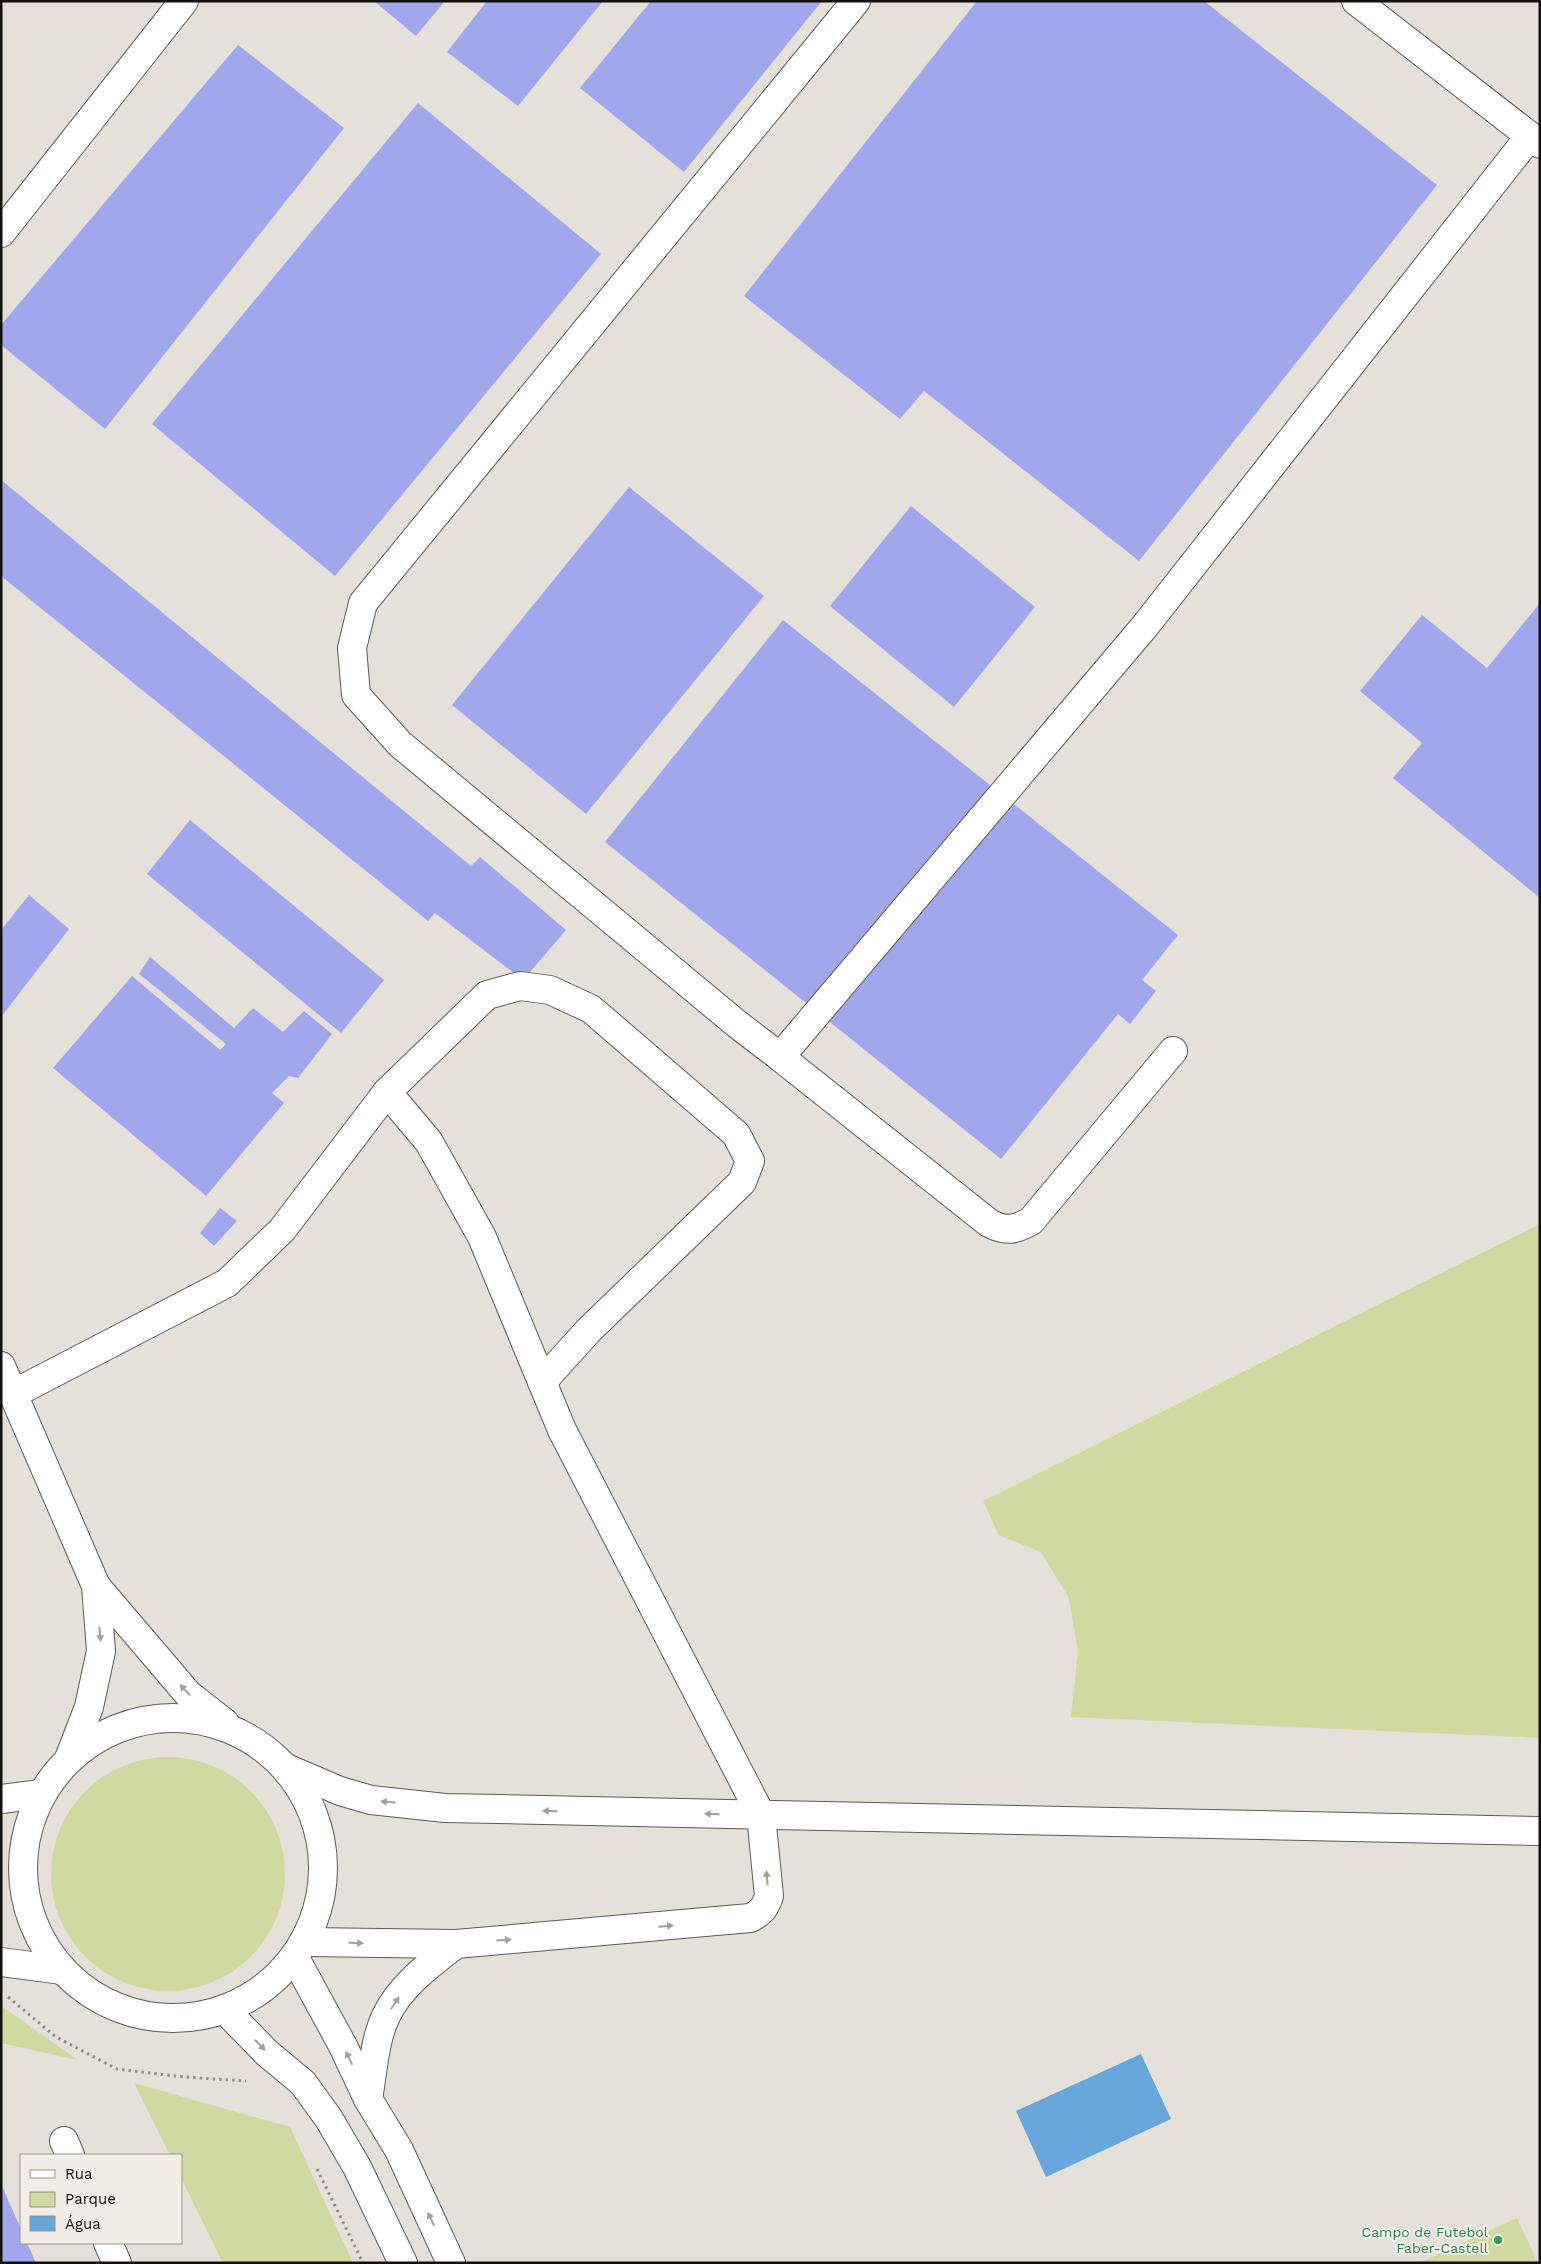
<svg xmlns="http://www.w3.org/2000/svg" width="1541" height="2264" font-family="'Work Sans',sans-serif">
  <rect width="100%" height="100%" fill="#e5e0da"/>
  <g fill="#cfd9a0">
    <path d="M1540 1224V1738L1071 1717 1078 1652 1069 1598 1041 1552 999 1535 983 1501Z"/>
    <circle cx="168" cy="1874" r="117"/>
    <path d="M1 2006 78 2060 1 2043Z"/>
    <path d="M134 2083 290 2127 353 2263H223L181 2178V2155H170Z"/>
    <path d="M1517 2218 1538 2263H1419Z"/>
  </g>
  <path fill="#67a7db" d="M1141 2054 1171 2119 1046 2177 1016 2111Z"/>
  <g fill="#a1a7ed">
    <path d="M374 1H445L416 36Z"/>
    <path d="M487 1H603L518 106 447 52Z"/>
    <path d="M651 1H822L684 172 580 88Z"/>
    <path d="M977 1H1204L1437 185 1139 561 924 391 900 419 744 296Z"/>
    <path d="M238 45 344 128 105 429 1 345V325Z"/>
    <path d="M418 103 601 254 335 576 152 424Z"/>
    <path d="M1 480 471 866 480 857 566 930 523 980 435 913 428 921 1 576Z"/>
    <path d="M629 487 764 596 586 814 452 705Z"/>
    <path d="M911 506 1035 607 954 707 830 606Z"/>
    <path d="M1540 603V898L1393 778 1422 743 1360 691 1422 615 1487 668Z"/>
    <path d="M783 620 1178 935 1142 980 1156 991 1130 1024 1118 1014 1001 1159 605 842Z"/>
    <path d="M190 820 384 980 341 1033 147 874Z"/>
    <path d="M29 895 69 929 1 1017V930Z"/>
    <path d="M150 957 234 1028 253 1008 283 1032 304 1011 332 1034 298 1078 289 1076 272 1093 284 1103 206 1196 53 1068 132 976 220 1050 226 1044 139 974Z"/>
    <path d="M220 1208 237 1221 214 1246 200 1233Z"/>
    <path d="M1 2184 21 2229V2243H27L36 2263H1Z"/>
  </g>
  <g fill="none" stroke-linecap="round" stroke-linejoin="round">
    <g stroke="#5e5a54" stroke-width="30">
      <g id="minor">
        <path d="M856 1 363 603 352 648 356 695 400 744 737 1024 780 1057 1145 626 1530 136"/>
        <path d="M1356 1 1540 144"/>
        <path d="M1 233 184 1"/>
        <path d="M780 1057 989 1223C1006 1232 1015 1230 1031 1221L1173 1051"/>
        <path d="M13 1394 227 1283 282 1230 387 1092 487 995 520 986 550 990 591 1009 736 1134 750 1161 742 1182 588 1331 542 1382"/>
        <path d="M284 1767 340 1791 371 1800 445 1808 1540 1831"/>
        <path d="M307 1942 456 1944 750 1918C761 1913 765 1908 769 1896L761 1815 562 1430 482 1237 429 1142 387 1092"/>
        <path d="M295 1958 343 2046 368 2099 399 2150 451 2263"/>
        <path d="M225 2010 267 2053 303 2083 329 2119 357 2167 403 2263"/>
        <path d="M368 2099C373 2072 374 2041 386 2016 400 1986 430 1964 456 1944"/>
        <path d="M64 2141 70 2155"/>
        <path d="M108 2243 117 2263"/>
      </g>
    </g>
    <g stroke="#5e5a54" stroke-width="30">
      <g id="major">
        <path d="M1 1366 96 1586 188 1694 225 1723"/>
        <circle cx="173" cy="1868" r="150"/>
        <path d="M70 1756 89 1707 101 1651 96 1586"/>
        <path d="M1 1799 41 1794"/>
        <path d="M1 1962 62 1970"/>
      </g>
    </g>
    <g stroke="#928f8a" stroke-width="3" stroke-dasharray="2.5 4" stroke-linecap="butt">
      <path d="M8 1997 56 2037 117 2069 185 2077 246 2081"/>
      <path d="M317 2169 363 2263"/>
    </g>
    <use href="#minor" stroke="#fff" stroke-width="28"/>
    <use href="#major" stroke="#fff" stroke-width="28"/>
  </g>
  <defs><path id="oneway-solid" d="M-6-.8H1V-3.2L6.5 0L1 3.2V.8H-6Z" transform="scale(1.25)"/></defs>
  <g fill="#a0a09f">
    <use href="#oneway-solid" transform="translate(100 1634) rotate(85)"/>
    <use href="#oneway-solid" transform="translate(185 1690) rotate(-133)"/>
    <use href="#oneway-solid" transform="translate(388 1802) rotate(-174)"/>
    <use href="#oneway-solid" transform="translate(550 1811) rotate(-179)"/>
    <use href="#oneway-solid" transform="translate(712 1814) rotate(-179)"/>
    <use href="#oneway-solid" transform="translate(767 1878) rotate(-95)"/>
    <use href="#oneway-solid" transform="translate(666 1926) rotate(-5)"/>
    <use href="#oneway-solid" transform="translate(504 1940) rotate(-4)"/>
    <use href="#oneway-solid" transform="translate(356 1943) rotate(1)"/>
    <use href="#oneway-solid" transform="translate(395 2003) rotate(-56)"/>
    <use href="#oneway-solid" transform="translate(260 2045) rotate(45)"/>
    <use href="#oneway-solid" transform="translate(349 2058) rotate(-116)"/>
    <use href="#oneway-solid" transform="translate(431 2219) rotate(-115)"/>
  </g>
  <circle fill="#2e9e5b" stroke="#f2eee7" stroke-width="2" cx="1498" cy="2240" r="5"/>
  <g text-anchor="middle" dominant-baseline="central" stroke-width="4" stroke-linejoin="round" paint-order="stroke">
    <g font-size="14" fill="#27864d" stroke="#f2eee7" text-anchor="end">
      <text x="1488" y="2232">Campo de Futebol<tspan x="1488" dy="16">Faber-Castell</tspan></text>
    </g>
  </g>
  <rect width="1541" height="2264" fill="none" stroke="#12110e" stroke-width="5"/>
  <rect x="20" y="2154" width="162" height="90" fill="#f2eee7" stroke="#989690"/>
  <rect x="30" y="2170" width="25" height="8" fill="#ffffff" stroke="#989690"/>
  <text x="65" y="2179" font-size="15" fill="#12110e">Rua</text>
  <rect x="30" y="2192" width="25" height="15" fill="#cfd9a0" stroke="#989690"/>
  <text x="65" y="2204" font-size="15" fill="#12110e">Parque</text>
  <rect x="30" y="2216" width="25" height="15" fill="#67a7db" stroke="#989690"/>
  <text x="65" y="2229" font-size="15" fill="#12110e">Água</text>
</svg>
